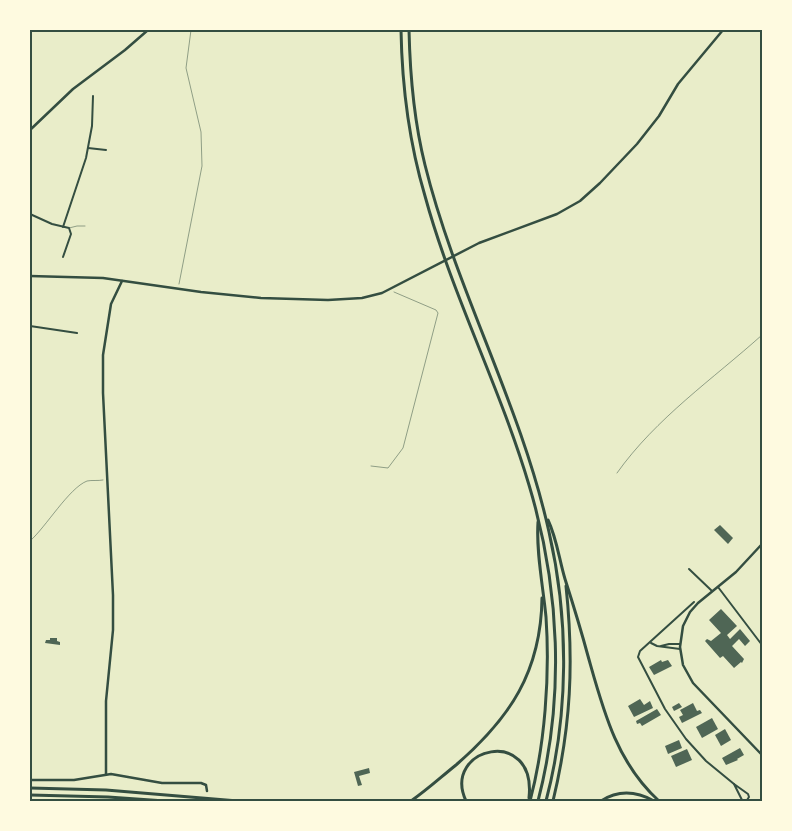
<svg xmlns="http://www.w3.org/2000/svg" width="792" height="831" font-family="Manrope,sans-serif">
  <rect width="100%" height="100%" fill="#e9edc9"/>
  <g fill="#4f6655">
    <path d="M720 525 733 538 728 544 714 530Z"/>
    <path d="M721 609 737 626 727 635 730 639 740 629 750 641 745 646 739 639 732 646 744 659 742 663 741 662 734 668 723 656 720 658 705 641 707 639 711 641 721 633 709 620Z"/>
    <path d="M50 638H57V641L60 642V645L45 643 46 640H50Z"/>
    <path d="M661 660 662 662 668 660 672 666 654 675 649 667Z"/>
    <path d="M640 699 644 705 650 701 653 708 634 717 628 706Z"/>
    <path d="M679 703 682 707 674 711 672 707Z"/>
    <path d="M693 703 697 711 700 710 702 713 682 723 679 717 683 715 680 710Z"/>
    <path d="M657 709 661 715 642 726 640 723 637 724 636 721Z"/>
    <path d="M712 718 718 729 702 738 696 727Z"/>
    <path d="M725 729 731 740 721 746 715 735Z"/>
    <path d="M679 740 682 748 668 754 665 746Z"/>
    <path d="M740 748 744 755 737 759 738 760 726 765 722 758Z"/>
    <path d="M687 749 692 760 676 767 671 756Z"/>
    <path d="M369 768 370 773 359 776 362 785 358 786 354 772Z"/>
  </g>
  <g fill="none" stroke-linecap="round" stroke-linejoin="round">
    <g stroke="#344e41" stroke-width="0.5">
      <path d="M179 284 202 166 201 132 186 68 191 30"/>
      <path d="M371 466 388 468 403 448 438 313 436 310 394 292"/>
      <path d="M617 473C656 418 713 379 762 335"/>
      <path d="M30 541C46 527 69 488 87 481 92 480 98 481 103 480"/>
    </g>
    <path stroke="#344e41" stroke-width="0.5" d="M69 228 77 226H85"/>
    <g stroke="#344e41" stroke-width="2">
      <path d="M88 148 106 150"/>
      <path d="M30 214 52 224 69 228 71 234 63 257"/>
      <path d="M63 227 86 158 92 126 93 96"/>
      <path d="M30 326 77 333"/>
      <path d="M689 569 712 591"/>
      <path d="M718 587 762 645"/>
      <path d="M694 602 640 651 638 657 665 709 686 739 706 761 734 784"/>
      <path d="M651 643 657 646 680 649"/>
      <path d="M661 646 669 644H680"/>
      <path d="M734 784 748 794 749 797 747 800H742Z"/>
    </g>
    <g stroke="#344e41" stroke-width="2.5">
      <path d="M30 130 73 89 125 50 148 30"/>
      <path d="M762 544 736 572 698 603 690 612 683 626 680 647 683 665 693 683 762 755"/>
      <path d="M106 774V701L113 630V595L103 393V355L111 304 122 281"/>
      <path d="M30 780H74L111 774 162 783H201L206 785 207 791"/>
    </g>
    <path stroke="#344e41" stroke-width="2.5" d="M30 276 103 278 201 292 261 298 328 300 362 298 382 293 479 243 557 214 580 201 600 183 637 144 659 116 678 84 723 30"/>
    <g stroke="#344e41" stroke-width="3">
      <path d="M30 788 106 790 238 801"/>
      <path d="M30 795 108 797 165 801"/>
    </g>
    <g stroke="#344e41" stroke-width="3">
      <path d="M401 30C402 86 409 142 425 196 452 295 500 387 529 485 560 588 565 697 538 801"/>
      <path d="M409 30C410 75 414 121 425 165 456 290 521 405 549 532 569 619 569 714 546 801"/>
      <path d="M548 520C557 539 559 559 565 579 573 604 581 630 588 656 603 709 616 762 659 801"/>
      <path d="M411 801C427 790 441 777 456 765 510 718 541 672 542 598"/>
      <path d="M466 801C441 747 537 725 529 798"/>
      <path d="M530 801C545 745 550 675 546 617 543 586 536 552 538 522"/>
      <path d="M553 801C571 726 574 662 566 586"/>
      <path d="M601 801C618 790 636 791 654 801"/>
    </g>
  </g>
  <rect width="792" height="831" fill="none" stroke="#fefae0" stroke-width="62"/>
  <rect x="31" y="31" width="730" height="769" fill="none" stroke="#344e41" stroke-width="2"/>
</svg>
